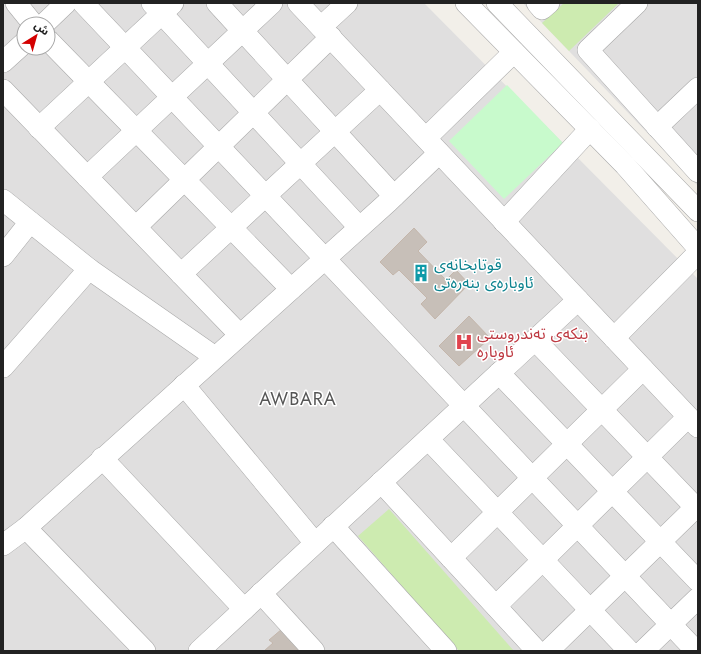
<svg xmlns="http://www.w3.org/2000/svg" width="701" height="654" font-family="Jost,'Noto Sans Arabic',sans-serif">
  <rect width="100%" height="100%" fill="#f2efe9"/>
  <g fill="#e0dfdf" fill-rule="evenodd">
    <path d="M3 3H424L698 279V651H3ZM24 24H48V48H24Z"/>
    <path d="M523 3H698V186L569 51Z"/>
  </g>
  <g fill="#cdebb0">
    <path d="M564 3H619L569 51 542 23Z"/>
    <path d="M389 509 514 651H459L358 536Z"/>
  </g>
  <path fill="#c8facc" d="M507 85 563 143 504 199 449 141Z"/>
  <g fill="#c7bfb8" stroke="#c4b6ab">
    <path d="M414 228 427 242 418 251 446 280 456 270 469 284 435 319 421 304 427 298 399 270 393 275 380 262Z"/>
    <path d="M469 316 490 338 459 366 439 346Z"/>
    <path d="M282 629 302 651H264L273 643 269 640Z"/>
  </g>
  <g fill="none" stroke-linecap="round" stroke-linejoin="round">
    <g stroke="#a9a9a9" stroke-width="22">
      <g id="minor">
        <path d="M16 3 33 24"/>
        <path d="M83 3C288 218 491 436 696 651"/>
        <path d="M152 3 359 227"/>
        <path d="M217 3 394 196"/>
        <path d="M298 3 698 427"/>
        <path d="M466 3 625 165 698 248"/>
        <path d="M497 3 698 211"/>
        <path d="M537 3 542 9 549 3"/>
        <path d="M637 3 588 50 698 172"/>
        <path d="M44 24 66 3"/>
        <path d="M321 27 347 3"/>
        <path d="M48 40 291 289"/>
        <path d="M3 62 24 43"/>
        <path d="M3 90 240 335"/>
        <path d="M657 127 698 88"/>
        <path d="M39 128 173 3"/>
        <path d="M426 138 514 52"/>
        <path d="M87 177 272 3"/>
        <path d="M3 200 89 269 215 357"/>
        <path d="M504 222 590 129"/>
        <path d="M136 227 331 37"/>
        <path d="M3 256 30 222"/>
        <path d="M181 274 380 90"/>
        <path d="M614 338 698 253"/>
        <path d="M535 340 698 510"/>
        <path d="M3 367 89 269"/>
        <path d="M499 373 698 581"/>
        <path d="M184 385 315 543"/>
        <path d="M428 439 629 651"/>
        <path d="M102 458 244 609"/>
        <path d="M381 482 537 651"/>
        <path d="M333 526 446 651"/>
        <path d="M26 528 145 651"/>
        <path d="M3 545 26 528 388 202 439 153"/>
        <path d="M451 558 643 369"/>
        <path d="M261 593 314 651"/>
        <path d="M496 606 688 417"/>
        <path d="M199 651 578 300"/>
        <path d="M548 651 698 505"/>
        <path d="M643 651 698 598"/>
      </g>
    </g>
    <use href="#minor" stroke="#fff" stroke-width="21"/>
  </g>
  <defs>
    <g id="building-bare" transform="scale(1.38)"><path d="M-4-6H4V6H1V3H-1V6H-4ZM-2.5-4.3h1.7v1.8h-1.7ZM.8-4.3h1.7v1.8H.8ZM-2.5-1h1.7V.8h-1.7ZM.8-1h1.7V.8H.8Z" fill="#0f9aa8" stroke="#fff" stroke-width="2.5" paint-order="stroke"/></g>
    <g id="hospital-bare" transform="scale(1.38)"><path d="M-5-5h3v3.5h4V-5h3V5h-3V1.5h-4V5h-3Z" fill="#e0444e" stroke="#fff" stroke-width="2.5" paint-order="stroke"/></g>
  </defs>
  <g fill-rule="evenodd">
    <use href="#building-bare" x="421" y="273"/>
    <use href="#hospital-bare" x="464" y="342"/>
  </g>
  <g text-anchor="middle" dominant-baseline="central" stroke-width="3" stroke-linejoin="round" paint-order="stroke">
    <g font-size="16" fill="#0d838f" stroke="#fff" text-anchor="start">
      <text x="434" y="264">قوتابخانەی<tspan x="434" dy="18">ئاوبارەی بنەرەتی</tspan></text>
    </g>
    <g font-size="16" fill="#be3a42" stroke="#fff" text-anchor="start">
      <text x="477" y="333">بنکەی تەندروستی<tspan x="477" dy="18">ئاوبارە</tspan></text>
    </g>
    <g font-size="18" letter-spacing="1" fill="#555" stroke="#fff">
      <text x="298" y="399">AWBARA</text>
    </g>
  </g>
  <rect width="701" height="654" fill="none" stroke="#222222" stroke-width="8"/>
  <g transform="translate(36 36) rotate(37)"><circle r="19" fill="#ffffff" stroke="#a7a7a7"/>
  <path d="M0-3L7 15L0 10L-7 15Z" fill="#d40000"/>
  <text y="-6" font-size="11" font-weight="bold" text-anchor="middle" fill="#222222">ش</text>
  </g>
</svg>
